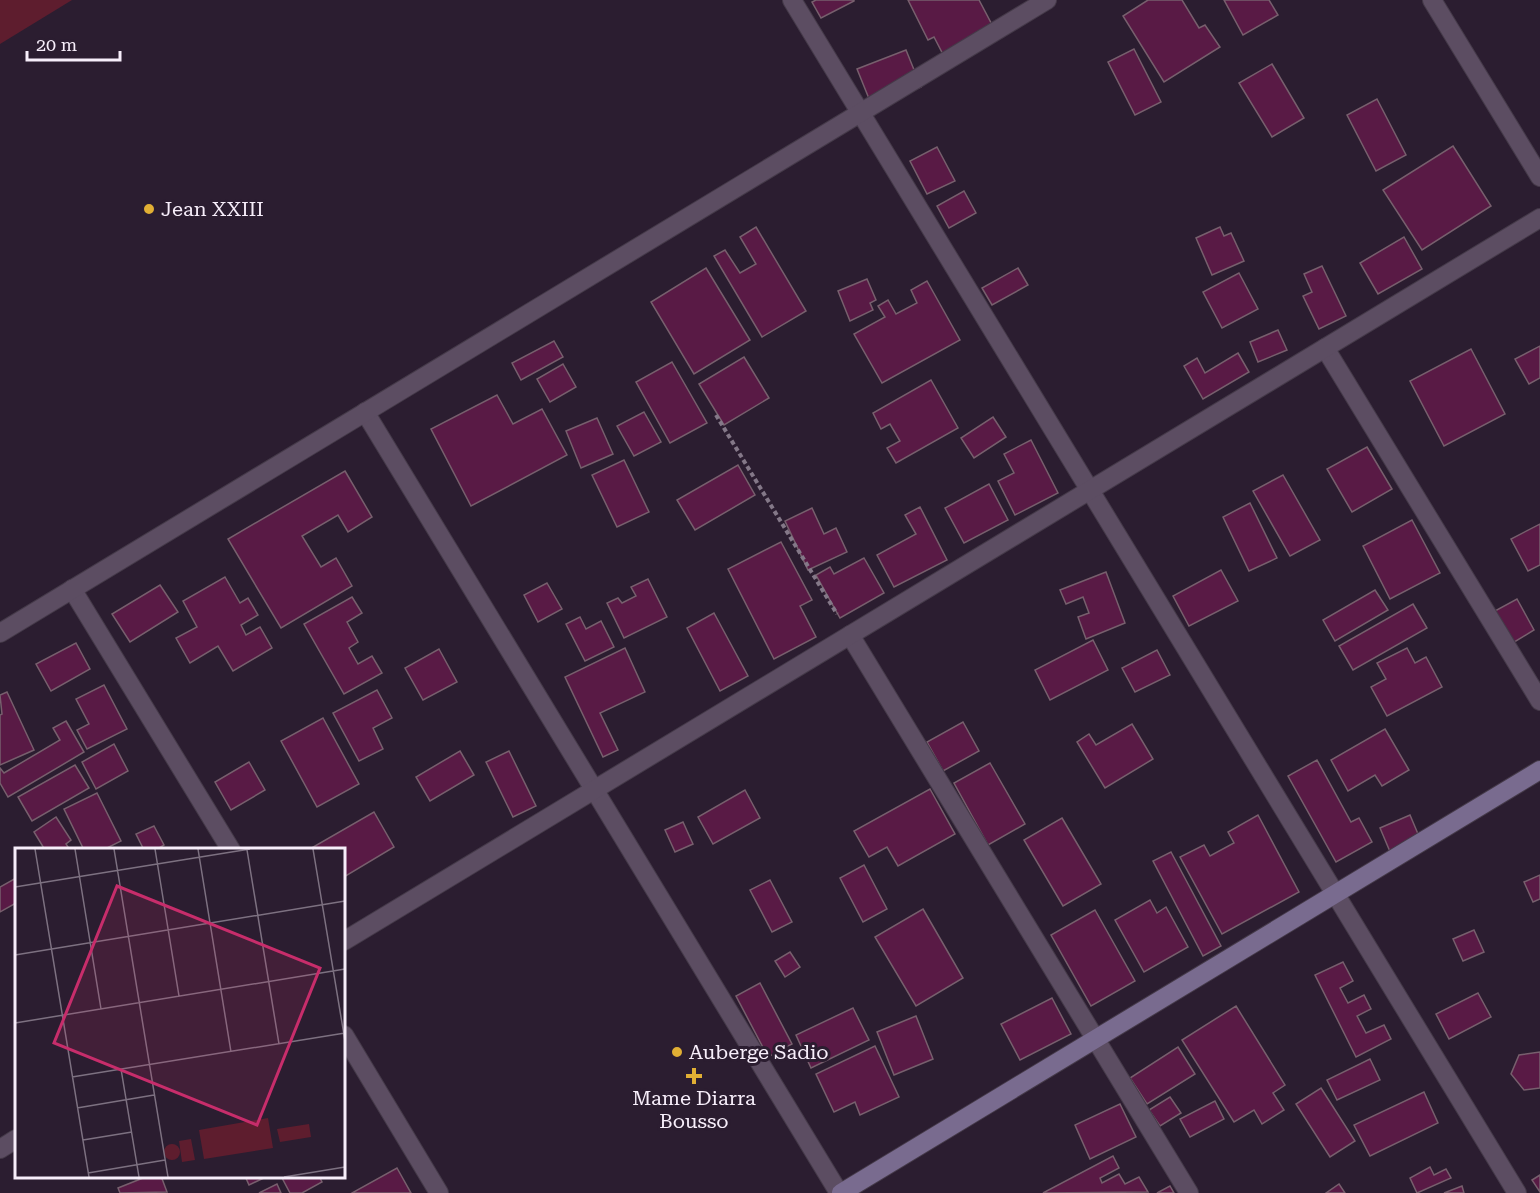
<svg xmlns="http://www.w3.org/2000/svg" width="1540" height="1193" font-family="'Roboto Serif',serif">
  <rect width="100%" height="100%" fill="#2b1d30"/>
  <path fill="#5e1d2e" d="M0 0H72L0 44Z"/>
  <g fill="#591a45" stroke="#775f6d" stroke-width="1.5">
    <path d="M816 0H854V1L821 18 812 2Z"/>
    <path d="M908 0H979L999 38 948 64 934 37 928 40Z"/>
    <path d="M1148 0H1182L1199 28 1205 25 1220 47 1164 82 1123 16Z"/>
    <path d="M1224 0H1269L1278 15 1243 35Z"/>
    <path d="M1134 49 1161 102 1135 115 1108 62Z"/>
    <path d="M906 50 921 87 872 106 857 69Z"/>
    <path d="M1272 64 1304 118 1272 137 1239 83Z"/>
    <path d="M1377 99 1406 155 1376 171 1347 115Z"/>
    <path d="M1453 146 1491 206 1422 250 1383 190Z"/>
    <path d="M937 147 955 181 927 194 910 161Z"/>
    <path d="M964 191 976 213 949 228 937 206Z"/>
    <path d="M756 227 806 311 762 337 714 256 725 250 740 273 756 264 740 237Z"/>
    <path d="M1220 227 1224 236 1231 233 1244 261 1212 275 1196 238Z"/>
    <path d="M1404 237 1422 269 1378 294 1360 263Z"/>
    <path d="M1322 266 1346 316 1319 329 1303 296 1312 292 1304 274Z"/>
    <path d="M706 268 750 340 694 374 651 302Z"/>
    <path d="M1018 268 1028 285 992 305 982 288Z"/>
    <path d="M1239 273 1258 309 1222 328 1203 292Z"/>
    <path d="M867 279 876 300 870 303 873 310 850 321 838 291Z"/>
    <path d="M927 281 960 340 882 383 854 334 885 317 878 306 888 300 896 314 917 303 911 290Z"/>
    <path d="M1278 330 1287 350 1258 362 1250 342Z"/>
    <path d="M554 341 563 357 521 380 512 363Z"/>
    <path d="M1540 346V378L1529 384 1515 359Z"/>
    <path d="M1471 349 1505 414 1444 446 1410 381Z"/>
    <path d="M1238 353 1249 372 1203 399 1184 366 1197 358 1205 373Z"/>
    <path d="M744 357 769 398 724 425 699 384Z"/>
    <path d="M672 362 707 423 670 443 636 382Z"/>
    <path d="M563 364 576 387 550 402 537 379Z"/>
    <path d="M931 380 958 428 896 463 887 448 900 441 890 424 881 429 873 413Z"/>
    <path d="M497 395 513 424 542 409 567 455 471 506 431 429Z"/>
    <path d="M644 412 661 442 634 456 617 426Z"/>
    <path d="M993 417 1006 437 974 458 961 438Z"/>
    <path d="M597 418 613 454 581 468 566 431Z"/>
    <path d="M1031 440 1058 493 1015 515 998 481 1014 473 1004 454Z"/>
    <path d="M1367 447 1392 489 1352 512 1327 469Z"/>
    <path d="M624 460 649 512 617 527 592 475Z"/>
    <path d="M738 465 755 495 695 530 677 500Z"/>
    <path d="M345 471 372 517 348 532 338 515 302 536 321 567 336 558 352 586 281 628 228 539Z"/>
    <path d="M1283 475 1320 540 1290 556 1253 491Z"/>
    <path d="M989 484 1008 520 964 543 945 508Z"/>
    <path d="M1250 503 1277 558 1249 571 1223 517Z"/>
    <path d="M920 507 947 560 894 587 877 555 916 534 905 515Z"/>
    <path d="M812 508 824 534 836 528 847 552 808 570 785 521Z"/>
    <path d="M1412 520 1440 573 1390 599 1363 546Z"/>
    <path d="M1540 524V565L1528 571 1511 539Z"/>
    <path d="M781 542 812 600 800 606 816 637 774 659 728 569Z"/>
    <path d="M864 558 884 593 840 618 816 575 830 567 834 574Z"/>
    <path d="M1221 570 1238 601 1189 626 1173 596Z"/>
    <path d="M1106 572 1125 623 1086 639 1078 617 1089 613 1083 597 1066 604 1060 590Z"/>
    <path d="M225 577 240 603 248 598 258 615 241 625 246 635 260 627 272 648 233 671 218 646 190 663 176 638 197 627 183 601Z"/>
    <path d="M648 579 667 617 624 638 607 603 618 598 622 603 636 596 631 587Z"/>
    <path d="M547 583 562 609 538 622 524 595Z"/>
    <path d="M160 585 178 612 130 642 112 614Z"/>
    <path d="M1375 590 1388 610 1335 641 1323 620Z"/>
    <path d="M352 597 362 613 347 622 358 642 349 648 358 664 372 656 382 673 344 694 304 624Z"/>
    <path d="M1517 599 1534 630 1511 644 1493 612Z"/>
    <path d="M1413 604 1427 628 1353 670 1339 646Z"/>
    <path d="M714 613 748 676 720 691 687 628Z"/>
    <path d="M580 617 586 629 601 621 614 647 585 661 566 624Z"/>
    <path d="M1093 640 1108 670 1050 700 1035 670Z"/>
    <path d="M76 643 90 669 51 691 36 664Z"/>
    <path d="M625 648 645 692 600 713 618 750 603 757 565 677Z"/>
    <path d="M1407 648 1415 663 1426 657 1442 687 1387 716 1371 687 1386 679 1377 663Z"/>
    <path d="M439 649 457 682 423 700 405 668Z"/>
    <path d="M1157 650 1170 675 1135 692 1122 668Z"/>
    <path d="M104 685 127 729 87 749 77 730 89 724 76 699Z"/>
    <path d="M377 690 392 718 373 728 383 749 359 761 333 713Z"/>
    <path d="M7 692 34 750 0 765V715L2 714 0 695Z"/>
    <path d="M323 718 359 784 317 807 281 741Z"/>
    <path d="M66 721 84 752 8 797 0 783V768L4 773 60 740 53 728Z"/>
    <path d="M963 722 979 751 943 771 927 742Z"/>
    <path d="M1132 724 1153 759 1105 788 1077 742 1089 734 1096 745Z"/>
    <path d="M1385 729 1409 770 1382 786 1375 775 1348 791 1331 760Z"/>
    <path d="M114 744 128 771 96 789 82 762Z"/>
    <path d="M460 751 474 775 430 801 416 777Z"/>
    <path d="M509 751 536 806 513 817 486 762Z"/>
    <path d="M1317 760 1351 822 1359 818 1372 842 1336 862 1288 776Z"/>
    <path d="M249 762 265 790 231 810 215 782Z"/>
    <path d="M990 763 1025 824 988 845 954 783Z"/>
    <path d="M75 765 89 788 32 821 18 797Z"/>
    <path d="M930 789 955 834 898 866 887 847 869 857 854 831Z"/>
    <path d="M745 790 760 818 713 844 698 817Z"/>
    <path d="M97 793 121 841 103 850H84L64 809Z"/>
    <path d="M374 812 394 847 344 877V850H308Z"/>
    <path d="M1258 815 1299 892 1222 934 1180 857 1204 845 1210 856 1234 843 1228 832Z"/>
    <path d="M1410 815 1421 841 1391 854 1380 828Z"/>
    <path d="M56 817 71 840 66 844 70 850H45L34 832Z"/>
    <path d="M1062 818 1101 884 1063 906 1024 840Z"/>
    <path d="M683 822 693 844 675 852 665 830Z"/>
    <path d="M154 826 164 845 156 850H144L136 834Z"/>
    <path d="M1171 852 1221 946 1203 956 1153 861Z"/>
    <path d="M864 865 887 909 863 922 840 878Z"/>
    <path d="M1540 875V899L1533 902 1524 882Z"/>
    <path d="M16 878V903L0 912V887Z"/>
    <path d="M770 880 792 922 772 932 750 890Z"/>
    <path d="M1150 900 1157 913 1166 907 1188 947 1144 972 1115 920Z"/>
    <path d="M923 909 963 978 916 1006 875 937Z"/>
    <path d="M1095 910 1135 981 1091 1006 1051 935Z"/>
    <path d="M1474 930 1484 952 1463 961 1453 939Z"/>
    <path d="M790 952 800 967 785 977 775 961Z"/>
    <path d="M1343 962 1353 981 1340 988 1348 1003 1364 995 1371 1009 1357 1016 1366 1033 1384 1025 1391 1039 1356 1057 1315 975Z"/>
    <path d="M760 983 792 1044 768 1057 736 996Z"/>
    <path d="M1478 993 1491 1017 1449 1039 1436 1014Z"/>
    <path d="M1052 998 1071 1034 1020 1060 1001 1024Z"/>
    <path d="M1236 1006 1285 1085 1273 1093 1284 1110 1262 1124 1254 1110 1234 1122 1182 1040Z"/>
    <path d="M853 1008 869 1040 811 1068 796 1035Z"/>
    <path d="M916 1016 933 1059 894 1075 877 1032Z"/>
    <path d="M875 1046 899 1097 860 1115 855 1102 834 1112 816 1074Z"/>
    <path d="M1178 1047 1195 1074 1147 1104 1130 1078Z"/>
    <path d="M1540 1052V1088L1524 1090 1511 1074 1519 1055Z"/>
    <path d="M1370 1059 1380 1080 1337 1100 1327 1080Z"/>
    <path d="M1321 1088 1355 1141 1330 1157 1296 1104Z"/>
    <path d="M1424 1092 1438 1123 1370 1156 1354 1125Z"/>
    <path d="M1170 1097 1181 1113 1160 1126 1149 1110Z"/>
    <path d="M1215 1101 1224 1119 1190 1137 1180 1119Z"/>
    <path d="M1120 1104 1136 1137 1090 1159 1075 1125Z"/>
    <path d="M1113 1156 1119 1168 1100 1178 1102 1183 1119 1174 1125 1184 1139 1177 1148 1192 1043 1193Z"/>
    <path d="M1430 1167 1434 1175 1446 1169 1451 1178 1417 1193 1410 1178Z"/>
    <path d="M397 1168 411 1193H352Z"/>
    <path d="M1540 1175V1192L1532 1180Z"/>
    <path d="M148 1176H161L167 1192 120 1193 118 1188Z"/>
    <path d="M245 1176H268L249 1185Z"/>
    <path d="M281 1176H319L322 1182 302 1193H290Z"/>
    <path d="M277 1184 281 1193H259Z"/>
    <path d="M1339 1184 1345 1193H1326Z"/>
    <path d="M1170 1186 1174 1193H1157Z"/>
    <path d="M1462 1186 1464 1193H1444Z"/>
  </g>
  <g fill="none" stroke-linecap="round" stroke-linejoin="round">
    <g stroke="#453a49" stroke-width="20">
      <g id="street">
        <path d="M792 0 1517 1193"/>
        <path d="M1432 0 1540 177"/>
        <path d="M1325 348 1540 701"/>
        <path d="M365 412 839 1193"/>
        <path d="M72 589 231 850"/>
        <path d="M0 633 1047 0"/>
        <path d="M850 635 1189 1193"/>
        <path d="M344 941 1540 218"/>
        <path d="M344 1035 439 1193"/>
        <path d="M0 1149 16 1139"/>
      </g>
    </g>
    <g stroke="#453a49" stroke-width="20">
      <path id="secondary" d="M841 1193 1540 770"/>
    </g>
    <path stroke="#847888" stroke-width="4" stroke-dasharray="4.5 3" stroke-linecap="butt" d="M716 415 837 614"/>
    <use href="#street" stroke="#5c4d62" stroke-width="18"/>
    <use href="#secondary" stroke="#796b8f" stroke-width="18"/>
  </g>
  <g fill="#e1af34" stroke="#2b1d30" stroke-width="2">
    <circle cx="149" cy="209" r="6"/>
    <circle cx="677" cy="1052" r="6"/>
    <path d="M691 1067h6v6h6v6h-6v6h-6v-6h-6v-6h6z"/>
  </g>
  <g text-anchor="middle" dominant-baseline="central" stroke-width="6" stroke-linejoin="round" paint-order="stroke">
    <g font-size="20" fill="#f7eefa" stroke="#2b1d30" text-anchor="start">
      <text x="161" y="209">Jean XXIII</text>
      <text x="689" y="1052">Auberge Sadio</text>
      <text x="694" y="1098" text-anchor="middle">Mame Diarra<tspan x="694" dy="23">Bousso</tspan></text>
    </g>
  </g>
  <g transform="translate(15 848)">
    <rect width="330" height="330" fill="#2b1d30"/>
    <path d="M253 270 258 300 189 311 184 282ZM294 276 296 289 265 294 262 281ZM176 291 180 312 167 314 164 293ZM149 304a8 8 0 1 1 16 0a8 8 0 1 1-16 0Z" fill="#5e1d2e"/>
    <path fill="none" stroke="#7d7181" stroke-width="1.5" d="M20 1 74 329M60 1 86 161M99 1 153 329M140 1 164 148M183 1 216 204M298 1 330 193M232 2 264 196M0 39 235 1M0 107 330 53M0 175 330 121M106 221 124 329M57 229 330 185M62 260 139 247M68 292 117 284M73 325 150 312M269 329 330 319"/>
    <path fill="#c72d6b" fill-opacity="0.15" stroke="#c72d6b" stroke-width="3" d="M102 38 305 120 242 277 39 195Z"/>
    <rect width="330" height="330" fill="none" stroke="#f7eefa" stroke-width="3"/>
  </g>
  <path d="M27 51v9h93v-9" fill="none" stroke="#f7eefa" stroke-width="3"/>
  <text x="36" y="51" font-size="18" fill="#f7eefa" stroke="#2b1d30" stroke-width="4.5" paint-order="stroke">20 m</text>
</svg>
